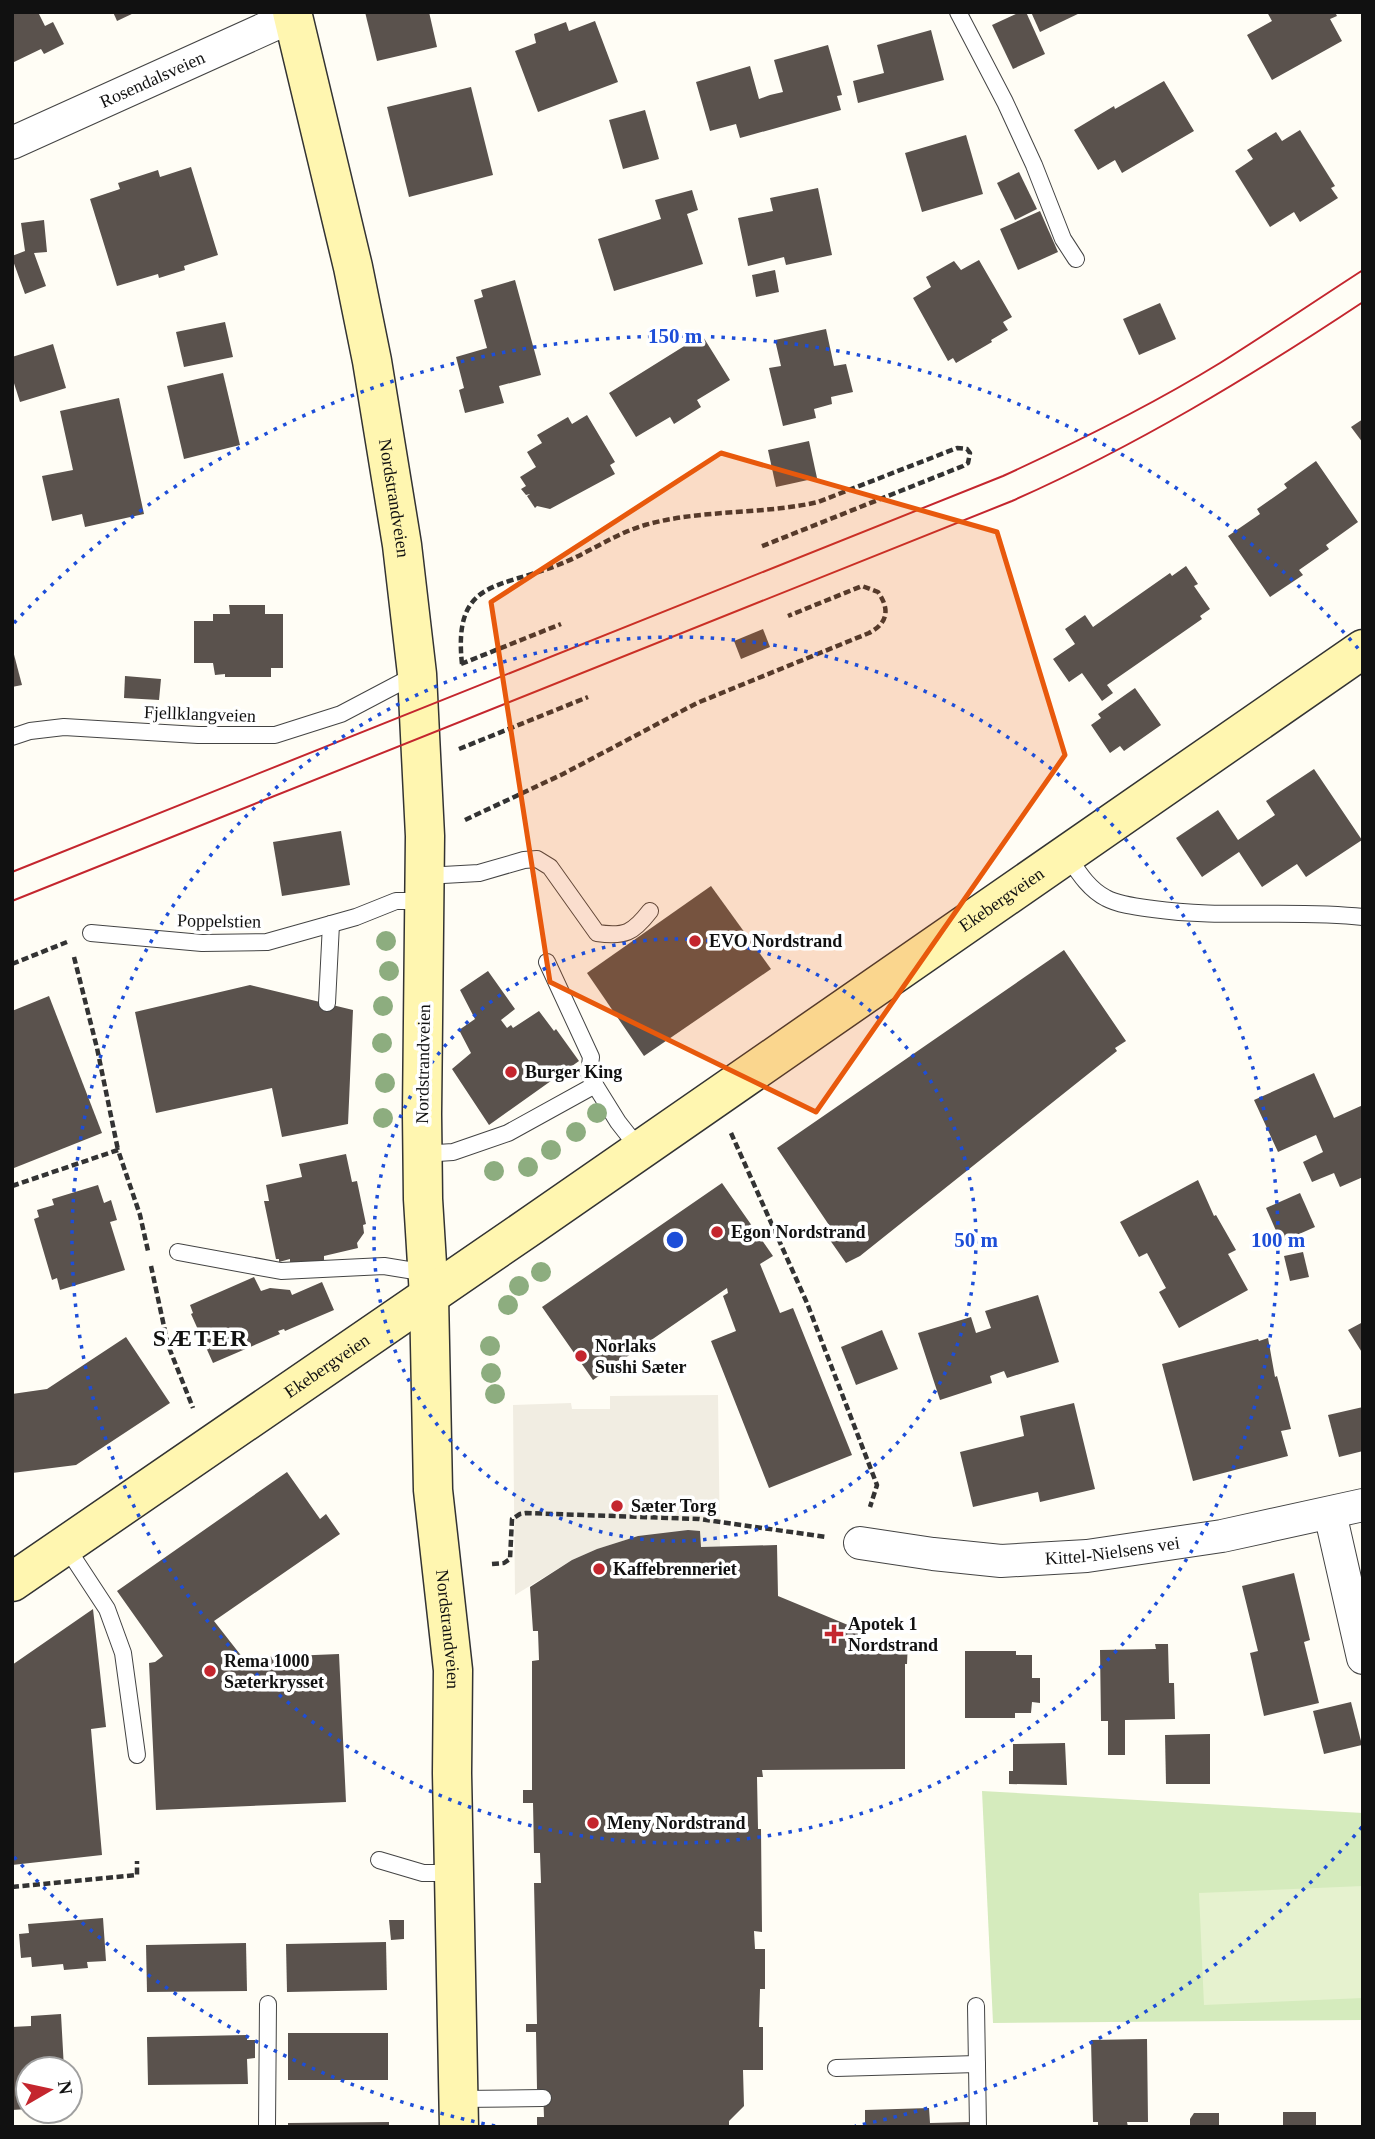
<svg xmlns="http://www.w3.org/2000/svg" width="1375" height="2139" font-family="Georgia,serif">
  <rect width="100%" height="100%" fill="#fffdf5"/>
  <path fill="#d5ebbd" d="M982 1791 1363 1813V2020L993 2023Z"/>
  <path fill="#e6f2cf" d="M1363 1886V1998L1204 2005 1199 1893Z"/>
  <path fill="#f1ede2" d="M718 1395 720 1547H701L700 1531 638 1536 597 1549 572 1560 515 1595 513 1405 571 1403 572 1409H610V1396Z"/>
  <g fill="#5a524d">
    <path d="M12 12H38L45 26 53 22 64 44 44 54 41 49 12 63Z"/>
    <path d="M113 12H136L117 21Z"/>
    <path d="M365 12H429L437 47 377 61Z"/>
    <path d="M1020 12H1026L1045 54 1013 69 992 25Z"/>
    <path d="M1031 12H1082L1040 32Z"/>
    <path d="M1267 12H1335L1337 16 1330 19 1342 41 1272 80 1247 35 1272 21Z"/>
    <path d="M595 21 618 82 538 112 515 51 536 43 534 34 566 22 569 31Z"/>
    <path d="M931 30 944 80 858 103 853 81 884 73 877 45Z"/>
    <path d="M828 45 842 95 837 96 841 110 740 138 736 124 710 131 696 82 750 66 759 99 770 95 783 92 774 60Z"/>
    <path d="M1164 81 1194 131 1122 173 1115 160 1098 170 1074 130 1114 106 1115 109Z"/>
    <path d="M471 87 493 175 409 197 387 107Z"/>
    <path d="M645 110 659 159 623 169 609 120Z"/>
    <path d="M1300 130 1335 186 1331 188 1338 198 1300 222 1294 212 1270 227 1235 171 1253 159 1247 150 1276 132 1282 141Z"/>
    <path d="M966 135 983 194 922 212 905 153Z"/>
    <path d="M191 167 218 255 184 266 185 270 159 278 158 274 117 286 90 199 120 189 118 183 158 170 160 177Z"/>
    <path d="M1019 172 1037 209 1015 220 997 183Z"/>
    <path d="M818 188 832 255 786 265 784 257 748 266 738 218 773 211 770 198Z"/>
    <path d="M692 190 698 210 687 214 703 264 614 291 598 239 661 219 655 200Z"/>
    <path d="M1040 211 1058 252 1018 270 1000 229Z"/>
    <path d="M44 220 47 252 34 253 46 286 25 294 12 258V256L25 251 21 223Z"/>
    <path d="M979 260 1012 317 1003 322 1008 330 991 340 992 342 956 363 953 358 948 361 913 298 931 287 926 277 954 261 961 270Z"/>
    <path d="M775 270 779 292 756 297 752 275Z"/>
    <path d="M515 280 541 375 499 386 504 403 465 413 459 390 464 388 456 357 487 348 474 300 483 297 481 290Z"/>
    <path d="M1160 303 1176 339 1139 355 1123 319Z"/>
    <path d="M225 322 233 357 184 367 176 332Z"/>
    <path d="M826 329 834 366 846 364 853 392 831 397 832 404 814 409 816 418 783 426 769 368 781 366 775 340Z"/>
    <path d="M702 335 730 380 697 400 701 407 674 424 670 417 636 437 609 393Z"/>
    <path d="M53 344 66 388 20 402 12 377V357Z"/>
    <path d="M223 373 240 445 184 459 167 386Z"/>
    <path d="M119 398 144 514 85 527 82 514 52 521 42 476 73 470 60 411Z"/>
    <path d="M587 415 615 462 610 465 615 474 550 509 537 506 535 508 527 496 530 494 526 495 521 489 526 486 520 477 536 467 527 452 542 443 537 435 568 417 572 424Z"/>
    <path d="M1363 419V443L1351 427Z"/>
    <path d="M809 441 817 478 776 487 768 450Z"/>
    <path d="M1316 461 1358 522 1326 545 1329 549 1299 570 1303 575 1270 597 1228 536 1260 514 1257 509 1287 488 1284 484Z"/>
    <path d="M1186 566 1198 584 1194 586 1210 609 1200 616 1202 619 1107 685 1113 693 1102 701 1082 673 1069 682 1053 659 1075 644 1065 629 1085 615 1093 627 1170 573 1172 576Z"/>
    <path d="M229 605H265V614H283V668H271V677H225V674L215 675 213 663H194V621H213V614H230Z"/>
    <path d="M763 629 770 647 741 659 734 641Z"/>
    <path d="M12 647 22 685 12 687Z"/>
    <path d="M125 676 161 679 159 700 124 698Z"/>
    <path d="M1135 688 1161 725 1124 751 1120 746 1110 753 1091 725 1101 718 1098 714Z"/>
    <path d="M1314 769 1362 840 1306 877 1297 864 1262 887 1239 852 1202 877 1176 838 1218 810 1238 840 1275 815 1266 801Z"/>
    <path d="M341 831 350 885 282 896 273 842Z"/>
    <path d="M711 886 771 969 644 1056 587 973Z"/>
    <path d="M1064 950 1126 1041 1115 1048 1117 1051 860 1256 846 1263 825 1233 831 1228 777 1148Z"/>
    <path d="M488 971 515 1009 501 1020 507 1028 511 1025 513 1028 539 1011 554 1031 556 1029 579 1061 489 1125 452 1069 471 1053 459 1030 475 1019 460 990Z"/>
    <path d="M250 985 353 1010 348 1124 282 1137 272 1088 156 1113 135 1012Z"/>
    <path d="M49 996 102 1133 14 1168 12 1011Z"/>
    <path d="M1314 1073 1334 1118 1363 1105V1177L1340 1187 1334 1173 1312 1182 1303 1162 1323 1152 1316 1135 1278 1152 1254 1100Z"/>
    <path d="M346 1154 352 1182 357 1181 366 1224 363 1225 364 1233 357 1243 358 1248 324 1256V1260L309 1263 308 1261 290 1265V1259L279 1262V1259H276L264 1201H269L266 1185 302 1177 299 1164Z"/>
    <path d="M1198 1180 1214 1216 1216 1215 1236 1250 1228 1254 1248 1290 1179 1328 1159 1292 1166 1288 1147 1253 1139 1257 1120 1222Z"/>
    <path d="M722 1183 773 1256 760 1264 780 1313 793 1308 852 1455 769 1488 711 1341 736 1331 723 1296 728 1293 727 1288 593 1380 542 1307Z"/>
    <path d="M98 1185 104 1203 111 1200 117 1220 110 1222 125 1270 60 1290 57 1278 52 1280 34 1219 39 1217 37 1210 54 1205 52 1199Z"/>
    <path d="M1300 1193 1315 1227 1281 1242 1266 1208Z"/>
    <path d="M1303 1252 1309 1277 1290 1281 1284 1256Z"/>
    <path d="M254 1277 261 1291 270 1288 290 1290 292 1295 322 1282 334 1310 285 1331 284 1329 278 1331 280 1334 213 1363 191 1314 193 1313 190 1305Z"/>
    <path d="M1038 1295 1059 1362 1007 1378 1004 1371 990 1376 992 1383 940 1400 918 1333 971 1317 976 1333 991 1328 985 1311Z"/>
    <path d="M1363 1322V1354L1348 1330Z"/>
    <path d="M882 1330 898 1369 856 1385 841 1347Z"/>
    <path d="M126 1337 170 1403 76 1465 12 1473V1394L47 1389Z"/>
    <path d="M1268 1338 1275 1377 1277 1376 1291 1429 1281 1431 1288 1456 1193 1481 1162 1364 1258 1339 1259 1341Z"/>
    <path d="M1074 1403 1095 1489 1040 1502 1038 1492 973 1507 960 1452 1024 1436 1020 1416Z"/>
    <path d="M1363 1407V1451L1339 1457 1328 1415Z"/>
    <path d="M287 1472 320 1519 326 1514 340 1534 214 1621 243 1658 339 1654 346 1802 156 1810 149 1663 155 1662 163 1656 117 1591Z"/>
    <path d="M688 1530 700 1531 701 1547 777 1545 778 1596 860 1630V1640H908L907 1664H905V1769L762 1770 763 1777H757L758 1829H761L762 1932 754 1931 755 1949H765V1989H760L759 2027H763V2070H743L744 2106 729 2121V2127H537V2117H544L543 2089H537L536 2032H526V2024H537L534 1883H541L540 1853H534L533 1803H523V1790H532V1661L539 1660 538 1631H533L530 1587 572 1560 597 1549 638 1536Z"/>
    <path d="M1294 1573 1310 1640 1304 1642 1319 1703 1264 1716 1250 1653 1258 1651 1242 1586Z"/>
    <path d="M93 1609 106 1727 91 1729 102 1855 12 1865V1665Z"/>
    <path d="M1155 1644H1168L1169 1683H1174L1175 1719 1125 1720V1755H1108V1721H1101L1100 1650 1156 1649Z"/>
    <path d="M965 1651H1016V1655H1032V1678H1040V1703L1032 1702 1031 1713H1015V1718H965Z"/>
    <path d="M1351 1702 1362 1745 1324 1754 1313 1711Z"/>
    <path d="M1210 1734V1784H1166L1165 1735Z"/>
    <path d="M1065 1743 1067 1785 1009 1784V1771H1013V1744Z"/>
    <path d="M103 1918 106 1961 87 1962 88 1968 64 1970 63 1964 32 1967 31 1957 21 1958 19 1934 29 1933 28 1924Z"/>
    <path d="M389 1920H404V1939L391 1940Z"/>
    <path d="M386 1942 387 1990 287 1992 286 1944Z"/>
    <path d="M246 1943 247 1991 147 1992 146 1945Z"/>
    <path d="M61 2014 64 2069H28V2109L12 2110V2027L31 2026V2016Z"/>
    <rect x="288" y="2033" width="100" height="47"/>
    <path d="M247 2035V2040H255V2058L247 2059 248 2084 148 2085 147 2037Z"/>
    <path d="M1147 2039 1148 2122H1127L1128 2127H1098V2122H1093L1091 2040Z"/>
    <path d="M929 2108 930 2123 970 2122V2127H865V2110Z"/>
    <rect x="1283" y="2112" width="33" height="15"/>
    <path d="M1194 2113H1219V2127H1190V2119Z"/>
    <path d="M389 2122V2127H288V2123Z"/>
  </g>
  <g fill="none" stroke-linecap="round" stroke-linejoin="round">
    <g stroke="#444" stroke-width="18">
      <g id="service">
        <path d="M958 12 1005 102 1034 165 1063 239 1076 259"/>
        <path d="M12 737 30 731 64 727 198 735H275L341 714 415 675"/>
        <path d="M1066 854C1077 870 1088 889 1106 898 1119 905 1138 907 1153 909 1222 919 1293 909 1363 917"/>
        <path d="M425 876 479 873 524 860 537 859 550 867 597 933C625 937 633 933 650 911"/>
        <path d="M91 933 202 943 267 942 356 917 396 901H425"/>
        <path d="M547 962 591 1057 589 1074 595 1085 618 1122 640 1150"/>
        <path d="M327 1003 331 924"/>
        <path d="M422 1154 453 1152 508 1133 595 1085"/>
        <path d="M178 1252 281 1271 384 1266 427 1273"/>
        <path d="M65 1545 107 1609 123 1653 137 1755"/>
        <path d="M379 1860 423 1873H454"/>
        <path d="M976 2006 978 2127"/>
        <path d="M836 2068 977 2064"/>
        <path d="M459 2099 543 2098"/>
        <path d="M267 2127 268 2004"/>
      </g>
    </g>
    <g stroke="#444" stroke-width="34">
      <g id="minor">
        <path id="s1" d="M12 143 293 16"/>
        <path d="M1330 1513 1363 1658"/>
        <path id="s2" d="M860 1543 933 1554 1001 1561 1087 1556 1222 1536 1363 1505"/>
      </g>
    </g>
    <g stroke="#333" stroke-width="41">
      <g id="secondary">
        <path id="s3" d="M292 12 353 267 372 361 402 545 417 674 425 836 422 1114 423 1199 429 1296 433 1490 453 1670 452 1773 459 2127"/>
        <path id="s4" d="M12 1582 532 1225 1363 649"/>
      </g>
    </g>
    <g stroke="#333" stroke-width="4.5" stroke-dasharray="7 3.5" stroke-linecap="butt">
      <path d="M461 664 561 624"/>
      <path d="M462 664C453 580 497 589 558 565 587 554 614 534 645 525 701 509 762 515 818 502L957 448 967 449 970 453 968 463 963 466 760 547"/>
      <path d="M459 749 588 697"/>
      <path d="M465 820 563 774 697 703 869 633C888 623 890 609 878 592L862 586 788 616"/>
      <path d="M74 957 97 1048 118 1150"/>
      <path d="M12 964 67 942"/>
      <path d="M731 1133 807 1303 877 1485 870 1507"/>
      <path d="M12 1186 118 1150 140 1215 148 1251"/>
      <path d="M151 1266 168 1345 193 1408"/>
      <path d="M492 1564 504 1563 510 1559 512 1519 520 1514 526 1513 699 1519 826 1537"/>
      <path d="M12 1887 137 1875V1861"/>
    </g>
    <use href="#service" stroke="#fff" stroke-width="16"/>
    <use href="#minor" stroke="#fff" stroke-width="32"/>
    <use href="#secondary" stroke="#fff6b0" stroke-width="38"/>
    <g stroke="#c4262e" stroke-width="2">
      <path d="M12 872 1003 476C1077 442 1150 406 1220 363 1268 333 1315 301 1363 270"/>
      <path d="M12 901 1012 501C1136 446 1250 377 1363 302"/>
    </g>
  </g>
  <g fill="#8dad7f">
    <circle cx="386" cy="941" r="10"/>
    <circle cx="389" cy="971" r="10"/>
    <circle cx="383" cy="1006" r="10"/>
    <circle cx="382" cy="1043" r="10"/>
    <circle cx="385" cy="1083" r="10"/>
    <circle cx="597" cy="1113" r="10"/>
    <circle cx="383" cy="1118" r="10"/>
    <circle cx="576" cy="1132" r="10"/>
    <circle cx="551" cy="1150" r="10"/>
    <circle cx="528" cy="1167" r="10"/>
    <circle cx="494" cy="1171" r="10"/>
    <circle cx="541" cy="1272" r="10"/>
    <circle cx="519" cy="1286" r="10"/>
    <circle cx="508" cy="1305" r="10"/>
    <circle cx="490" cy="1346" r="10"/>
    <circle cx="491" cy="1373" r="10"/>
    <circle cx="495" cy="1394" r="10"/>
  </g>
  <path fill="#e8590c" fill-opacity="0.2" stroke="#e8590c" stroke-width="5" stroke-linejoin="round" d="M721 453 997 532 1065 755 816 1112 550 982 491 602Z"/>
  <g fill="none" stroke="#1d4ed8" stroke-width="3.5" stroke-dasharray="3.5 7">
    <circle cx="675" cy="1240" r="301"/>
    <circle cx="675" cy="1240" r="603"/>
    <path d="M1362 1827A904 904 0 0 1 855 2126M495 2126A904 904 0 0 1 14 1857M14 623A904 904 0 0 1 1362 653"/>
  </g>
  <g fill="#c4262e" stroke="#fff" stroke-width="2.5">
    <circle cx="695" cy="941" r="7"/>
    <circle cx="511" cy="1072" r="7"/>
    <circle cx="717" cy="1232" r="7"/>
    <circle cx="581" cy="1356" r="7"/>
    <circle cx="617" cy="1506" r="7"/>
    <circle cx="599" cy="1569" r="7"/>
    <path d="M830.5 1623.5h7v7h7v7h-7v7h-7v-7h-7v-7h7z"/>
    <circle cx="210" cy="1671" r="7"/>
    <circle cx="593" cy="1823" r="7"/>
  </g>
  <g text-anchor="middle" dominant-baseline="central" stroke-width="7" stroke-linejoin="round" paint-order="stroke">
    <g font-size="18" fill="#111" stroke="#fff">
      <text stroke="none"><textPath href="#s1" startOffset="154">Rosendalsveien</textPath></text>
      <text stroke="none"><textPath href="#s3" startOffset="497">Nordstrandveien</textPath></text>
      <text transform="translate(200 714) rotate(2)">Fjellklangveien</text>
      <text stroke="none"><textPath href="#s4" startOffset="1202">Ekebergveien</textPath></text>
      <text transform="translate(219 921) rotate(1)">Poppelstien</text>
      <text transform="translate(423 1064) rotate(-89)">Nordstrandveien</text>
      <text stroke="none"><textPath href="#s4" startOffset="382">Ekebergveien</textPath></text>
      <text stroke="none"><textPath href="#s2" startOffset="254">Kittel-Nielsens vei</textPath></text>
      <text stroke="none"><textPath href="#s3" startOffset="1631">Nordstrandveien</textPath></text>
    </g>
    <g font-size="18" font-weight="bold" fill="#111" stroke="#fff" text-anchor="start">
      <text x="709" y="941">EVO Nordstrand</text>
      <text x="525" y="1072">Burger King</text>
      <text x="731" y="1232">Egon Nordstrand</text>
      <text x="595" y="1346">Norlaks<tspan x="595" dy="21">Sushi Sæter</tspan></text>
      <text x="631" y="1506">Sæter Torg</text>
      <text x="613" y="1569">Kaffebrenneriet</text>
      <text x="848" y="1624">Apotek 1<tspan x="848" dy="21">Nordstrand</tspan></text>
      <text x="224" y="1661">Rema 1000<tspan x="224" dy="21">Sæterkrysset</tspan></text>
      <text x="607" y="1823">Meny Nordstrand</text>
    </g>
    <g font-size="24" font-weight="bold" letter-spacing="2" fill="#111" stroke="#fff">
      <text x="201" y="1338">SÆTER</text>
    </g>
  </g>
  <circle cx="675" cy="1240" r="10" fill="#1d4ed8" stroke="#fff" stroke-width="3.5"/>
  <g font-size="21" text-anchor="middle" font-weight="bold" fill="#1d4ed8" stroke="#fff" stroke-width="7" stroke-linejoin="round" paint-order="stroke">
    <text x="675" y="343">150 m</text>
    <text x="976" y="1247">50 m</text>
    <text x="1278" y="1247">100 m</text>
  </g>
  <rect width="1375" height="2139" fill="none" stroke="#111111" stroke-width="28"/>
  <g transform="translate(49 2090) rotate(81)"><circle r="33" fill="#ffffff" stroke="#a0a0a0" stroke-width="2"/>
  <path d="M0-5L12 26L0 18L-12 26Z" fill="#c4262e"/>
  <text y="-10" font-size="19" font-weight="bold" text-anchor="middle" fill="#111111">N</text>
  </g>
</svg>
